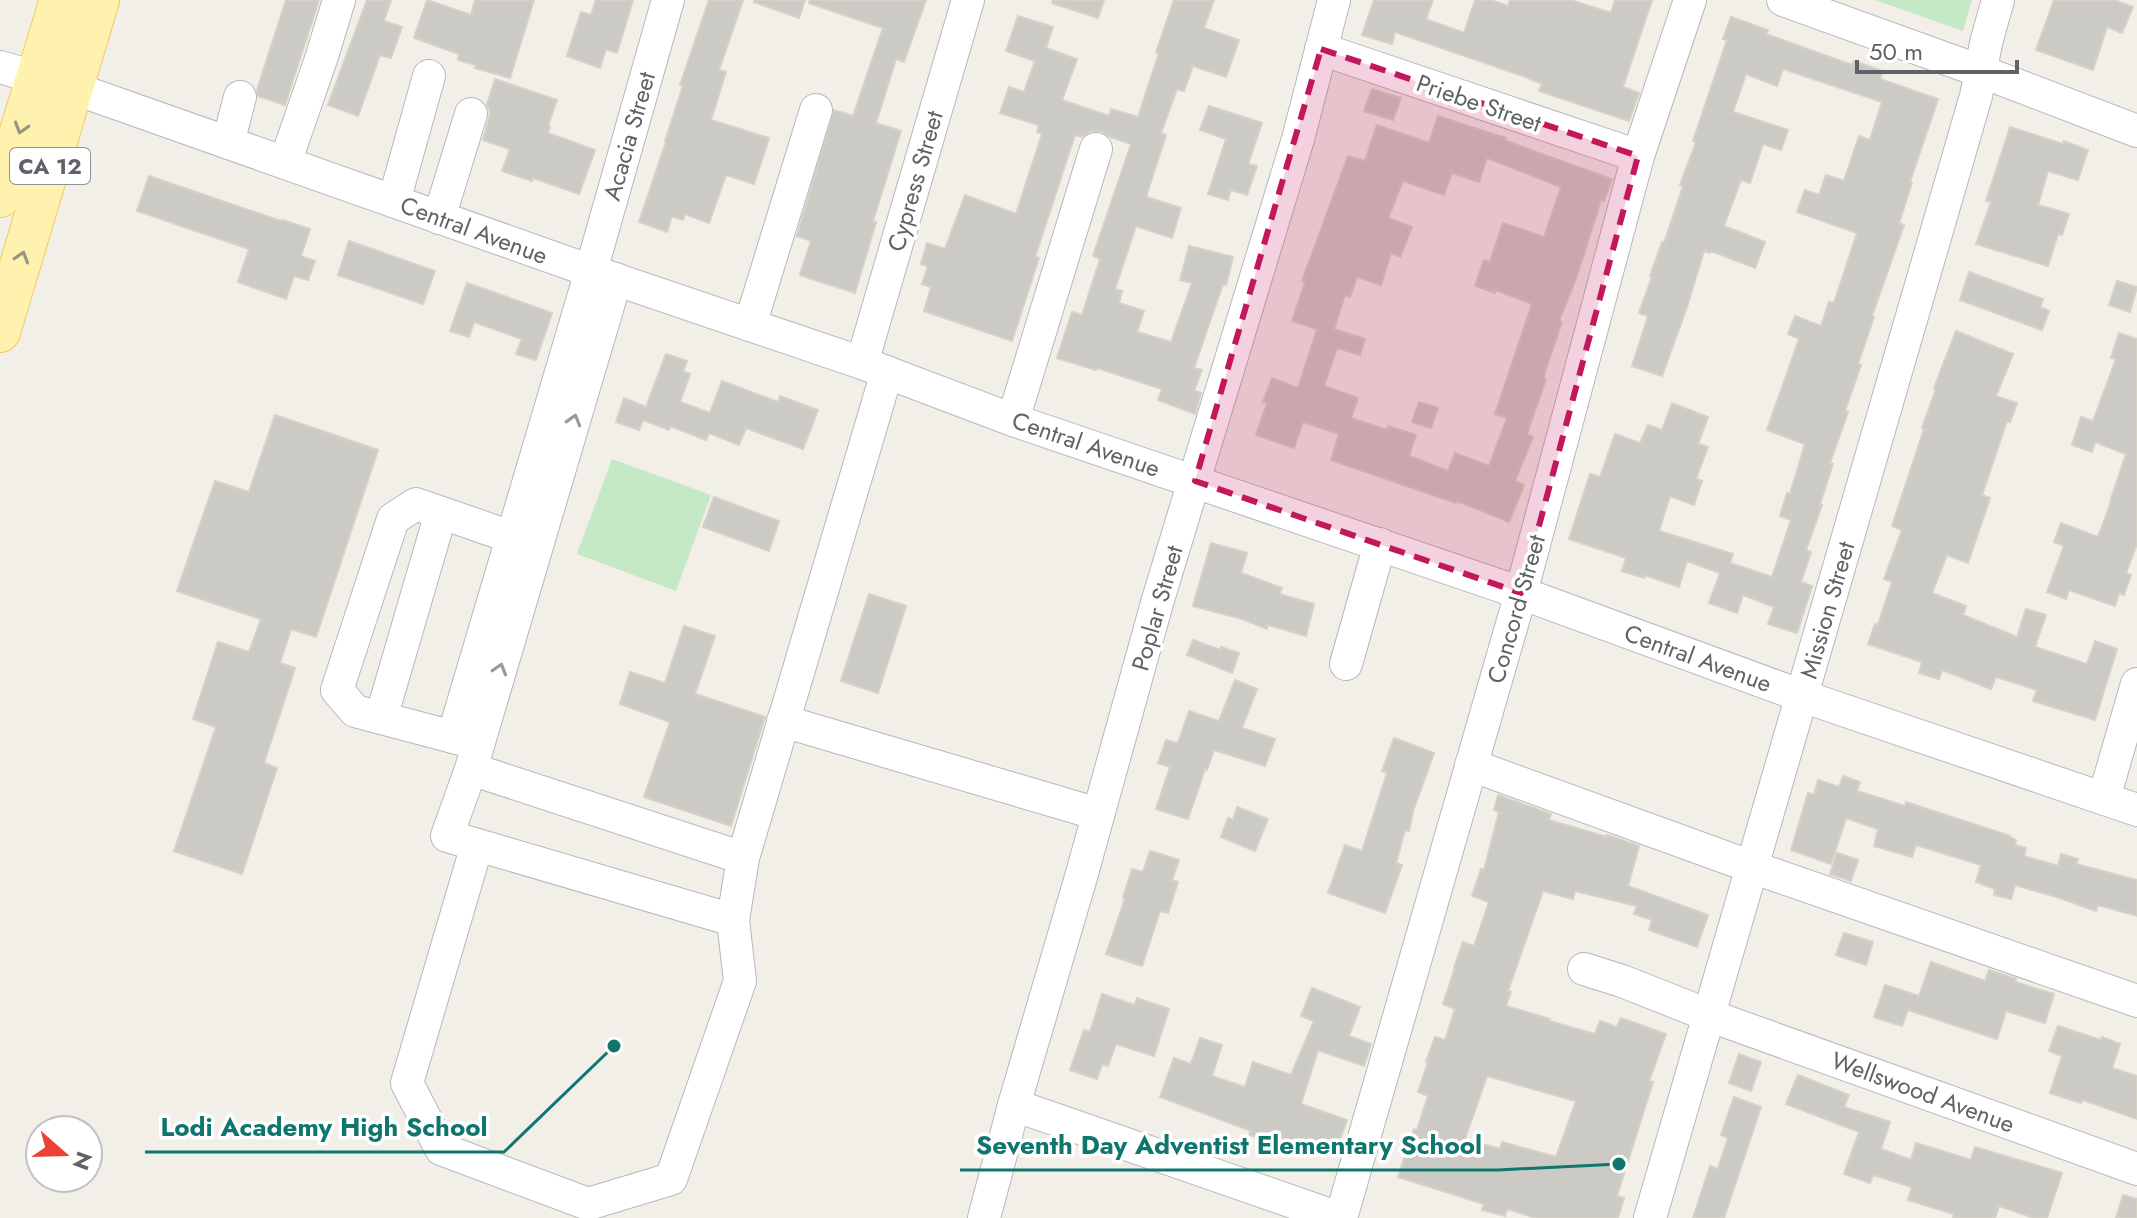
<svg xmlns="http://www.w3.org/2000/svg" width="2137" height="1218" font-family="Jost,sans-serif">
  <rect width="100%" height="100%" fill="#f1efe8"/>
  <g fill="#c5e8c5">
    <path d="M1875 0H1972L1963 31Z"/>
    <path d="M612 459 711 495 676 591 577 554Z"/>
  </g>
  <g fill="#cccac5" stroke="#d6d1c6" stroke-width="2" fill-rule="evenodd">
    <path d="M286 0H319L285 105 258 96 257 90Z"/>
    <path d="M367 0H391L384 21 402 27 391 58 380 55 358 116 328 105Z"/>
    <path d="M427 0 471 15 475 0H534L510 78 475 68 476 65 458 60 459 54 414 38Z"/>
    <path d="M596 0H633L617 53 606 49 600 68 567 56 581 12 591 15Z"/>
    <path d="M709 0H743L719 70 726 72 711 120 769 138 754 184 726 175 709 223 685 214 683 220 672 216 667 232 639 222 666 142 665 141 683 86 680 85Z"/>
    <path d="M754 0H805L799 18 754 2Z"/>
    <path d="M810 0H926L904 62 896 59 876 123 901 131 873 221 876 222 855 293 800 275 811 241 797 236 834 110 853 116 883 28 809 3Z"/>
    <path d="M1053 0H1104L1098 18 1052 3Z"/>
    <path d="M1174 0H1214L1204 28 1239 40 1226 77 1193 66 1184 91 1177 89 1161 133 1166 135 1146 197 1181 208 1172 238 1136 226 1115 289 1122 291 1119 303 1144 311 1137 332 1171 342 1192 283 1180 280 1189 246 1233 257 1226 285 1223 284 1194 368 1202 370 1194 391 1201 393 1195 414 1158 400 1162 389 1097 368 1096 370 1057 358 1072 312 1082 315 1100 259 1093 256 1131 144 1111 137 1101 131H1091L1082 137 1075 135 1035 257 1039 258 1012 341 924 311 931 287 922 284 928 266 921 264 927 243 945 249 965 195 1016 214 1042 134 1037 132 1039 125 1000 113 1009 87 1024 92 1035 61 1006 51 1018 16 1053 27 1046 48 1077 59 1062 100 1109 116 1111 109 1138 117 1159 53 1156 52Z"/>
    <path d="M1374 0H1433L1426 19 1464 33 1475 0H1491L1508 6 1510 0H1571L1611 13 1615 0H1652L1623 87 1639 93 1629 121 1539 91 1542 84 1523 76 1395 32 1392 44 1362 35Z"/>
    <path d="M2054 0H2114L2133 7 2122 33 2107 27 2093 70 2036 50Z"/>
    <path d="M1731 17 1768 30 1766 34 1852 65 1854 61 1883 71 1880 79 1938 99 1910 182 1912 183 1899 223 1904 225 1872 316 1874 317 1858 364 1861 365 1845 411 1848 412 1830 463 1833 464 1820 504 1822 505 1806 550 1811 552 1801 582 1812 586 1797 633 1768 624 1774 607 1743 595 1737 613 1709 603 1720 573 1687 561 1679 587 1645 575 1644 578 1622 571 1626 558 1569 539 1590 474 1600 477 1615 434 1640 443 1648 425 1662 430 1672 403 1708 417 1698 444 1708 447 1696 479 1702 481 1694 505 1670 496 1659 531 1733 554 1730 563 1772 577 1791 520 1780 516 1787 493 1790 494 1805 444 1767 430 1799 339 1788 334 1795 316 1821 326 1829 302 1834 303 1857 233 1797 212 1805 190 1819 195 1826 175 1844 181 1859 136 1870 140 1882 102 1783 69 1777 86 1746 74 1733 112 1788 130 1781 150 1763 144 1750 183 1741 180 1724 226 1765 242 1755 268 1711 251 1710 253 1704 251 1687 307 1662 376 1632 366 1648 316 1639 313 1652 277 1650 276 1662 242 1664 243 1683 186 1680 185 1696 142 1693 141 1727 40 1723 39Z"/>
    <path d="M495 79 557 100 548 126 550 127 548 133 595 150 579 194 533 178 532 181 502 171 510 149 483 140 489 119 490 111 487 105Z"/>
    <path d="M1372 89 1401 98 1393 120 1364 111Z"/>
    <path d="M1209 106 1262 123 1248 164 1257 166 1247 195 1231 190 1228 200 1208 194 1226 139 1200 130Z"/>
    <path d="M1438 116 1506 138 1505 140 1536 152 1612 179 1604 201 1601 200 1577 276 1559 321 1562 322 1543 378 1546 379 1527 434 1533 437 1515 481 1524 485 1509 522 1457 501 1456 503 1331 460 1339 434 1303 422 1294 448 1256 435 1267 403 1263 402 1272 378 1298 388 1317 329 1292 321 1305 282 1302 281 1348 156 1365 161 1377 125 1429 143ZM1487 158 1561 187 1544 237 1503 223 1490 262 1484 260 1475 286 1495 293 1496 290 1532 304 1495 414 1507 418 1489 466 1455 453 1448 471 1409 456 1416 435 1388 426 1387 430 1351 418 1358 398 1324 386 1337 348 1360 355 1365 339 1334 329 1345 295 1350 297 1357 277 1381 285 1391 253 1400 257 1412 227 1388 218 1403 181 1444 195 1452 173 1479 182Z"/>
    <path d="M2010 127 2063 144 2064 141 2088 150 2078 180 2048 171 2038 205 2069 214 2062 235 2058 234 2048 266 1976 244 1991 202 1986 201Z"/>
    <path d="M149 176 281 221 282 220 310 229 301 256 315 261 308 280 294 276 286 299 238 282 249 249 137 211Z"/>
    <path d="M349 241 435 271 423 304 338 275Z"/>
    <path d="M1969 272 2043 299 2040 307 2049 311 2042 330 1960 300Z"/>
    <path d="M2117 281 2137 287 2130 312 2109 305Z"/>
    <path d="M467 283 552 313 536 360 516 354 522 339 474 322 469 337 450 331Z"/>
    <path d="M1956 331 2013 354 1996 396 2017 403 2010 422 2007 421 1982 495 1990 498 1968 563 1947 555 1932 593 1966 606 1963 615 2017 637 2026 609 2046 615 2035 647 2087 664 2095 641 2117 649 2095 720 2033 701 2037 690 1996 677 1991 689 1942 670 1939 679 1919 673 1922 662 1868 644 1875 624 1878 625 1892 582 1884 579 1902 530 1892 526 1924 429 1922 428 1936 389 1934 388Z"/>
    <path d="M2119 333 2137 339V544L2126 573 2131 575 2124 595 2119 593 2115 606 2069 590 2066 599 2047 592 2064 546 2054 542 2061 523 2098 537 2111 502H2110L2126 454 2095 442 2092 452 2072 445 2081 417 2093 421 2116 359 2111 358Z"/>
    <path d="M666 354 687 361 683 371 690 374 680 402 710 413 722 381 778 402 780 396 818 410 803 449 746 428 739 445 709 433 706 440 670 426 669 430 643 420 639 430 616 422 624 398 646 407Z"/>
    <path d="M1419 402 1438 408 1431 428 1412 422Z"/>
    <path d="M275 415 378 450 316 637 291 629 280 663 295 668 264 763 277 768 242 874 174 851 216 727 193 719 218 642 249 652 261 619 177 591 215 481 249 492Z"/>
    <path d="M714 497 779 521 769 551 703 527Z"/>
    <path d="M1211 543 1247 553 1241 573 1282 588 1279 594 1314 604 1306 636 1268 625 1267 629 1242 619 1193 606Z"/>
    <path d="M869 594 906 606 878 693 841 681Z"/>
    <path d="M684 626 715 636 695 694 765 717 731 826 644 797 670 722 620 704 630 672 665 683Z"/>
    <path d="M1193 640 1220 650 1221 647 1239 653 1232 673 1187 655Z"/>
    <path d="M1235 680 1257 689 1242 728 1275 739 1265 766 1214 750 1207 770 1205 769 1188 819 1156 809 1170 767 1158 763 1166 740 1178 743 1189 711 1219 721Z"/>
    <path d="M1394 738 1434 753 1413 811 1409 831 1405 830 1396 863 1402 865 1385 913 1328 893 1345 845 1362 851 1387 773 1382 771Z"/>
    <path d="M1843 776 1860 782 1857 791 1905 806 1906 802 2010 836 2009 837 2016 840 2015 845 2026 848 2024 856 2058 866 2061 854 2078 859 2076 864 2137 880V916L2098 905 2096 911 2057 897 2015 885 2011 899 1994 895 1995 889 1976 882 1981 865 1916 845 1912 857 1874 846 1878 829 1846 818 1831 864 1791 850 1808 793 1814 795 1818 780 1839 787Z"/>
    <path d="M1498 795 1551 814 1549 820 1607 837V835L1639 846 1628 886 1708 915 1697 947 1649 930 1652 920 1634 914 1637 906 1575 891 1573 899 1543 891 1508 991 1511 992 1506 1006 1550 1019 1549 1021 1595 1034 1600 1021 1617 1027 1621 1018 1666 1034 1649 1081 1653 1082 1617 1196 1624 1198 1618 1218H1536L1507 1209 1505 1216 1482 1210 1484 1204 1398 1177 1414 1129 1417 1130 1428 1096 1418 1092 1428 1062H1426L1435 1037 1445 1040 1455 1009 1443 1004 1455 968H1454L1463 942 1474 946 1489 902 1472 896 1481 869 1484 870 1499 812 1494 810ZM1487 1076 1576 1101 1556 1157 1502 1142 1500 1149 1465 1139Z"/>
    <path d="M1237 807 1268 819 1255 851 1221 837 1228 818 1233 820Z"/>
    <path d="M1150 851 1179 860 1172 880 1178 882 1168 913 1160 911 1142 966 1106 954 1125 899 1123 898 1132 869 1143 872Z"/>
    <path d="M1837 853 1858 860 1851 881 1830 874Z"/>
    <path d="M1844 933 1873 942 1866 965 1836 955Z"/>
    <path d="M1931 962 1985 981 1989 970 2016 979 2015 982 2054 994 2045 1023 2006 1011 1997 1039 1908 1010 1902 1026 1874 1017 1885 985 1919 996Z"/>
    <path d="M1312 988 1360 1007 1349 1036 1371 1044 1364 1066 1318 1050 1301 1104 1347 1120 1334 1155 1295 1140 1292 1149 1249 1135 1251 1131 1160 1097 1174 1058 1191 1064 1200 1038 1222 1045 1212 1076 1245 1087 1253 1062 1291 1075 1314 1021 1301 1016Z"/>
    <path d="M1102 994 1135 1005 1137 998 1169 1009 1154 1056 1116 1044 1108 1066 1102 1064 1097 1079 1070 1070 1084 1030 1090 1032Z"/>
    <path d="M2058 1026 2101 1040 2102 1037 2120 1044 2112 1068 2137 1076V1119L2083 1100 2081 1103 2050 1093 2062 1056 2049 1051Z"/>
    <path d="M1739 1054 1761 1062 1751 1091 1729 1083Z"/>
    <path d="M1798 1075 1849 1095 1844 1107 1890 1122 1881 1149 1911 1160 1916 1143 1971 1160 1975 1147 2062 1173 2047 1218H2034L1999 1206 1995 1218H1953L1954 1214 1908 1200 1912 1187 1873 1175 1870 1183 1844 1174 1859 1132 1786 1104Z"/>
    <path d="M1734 1097 1761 1107 1724 1218H1693L1710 1166 1718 1169 1728 1138 1721 1135Z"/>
    <path d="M2123 1195 2137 1199V1218H2116Z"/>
  </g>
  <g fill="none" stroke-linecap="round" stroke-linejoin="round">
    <g stroke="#b5b8bc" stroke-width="34">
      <g id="minor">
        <path d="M1783 0 1980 71 2137 131"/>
        <path d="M1321 49 1638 156"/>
        <path d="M0 67 73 88 591 271 862 363 1013 420 1521 593 1802 696 2137 810"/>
        <path d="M228 143 240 97"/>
        <path d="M285 163 322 56 339 0"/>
        <path d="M394 201 429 76"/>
        <path d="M439 218 471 114"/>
        <path d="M616 279 471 769 447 836 733 920 743 858"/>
        <path d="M750 325 816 110"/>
        <path d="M862 363 968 0"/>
        <path d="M1013 420 1096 149"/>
        <path d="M1346 664 1380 544"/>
        <path d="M381 718 441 513"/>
        <path d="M783 721 1098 814"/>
        <path d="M453 737 591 271 668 0"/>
        <path d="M472 742 355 711 337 690 393 519 416 504 511 537"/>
        <path d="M1471 765 1752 867 2137 1001"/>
        <path d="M471 769 743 858 887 372"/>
        <path d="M2104 798 2137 684"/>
        <path d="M477 845 407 1083 441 1149 588 1204 671 1179 740 981 733 920"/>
        <path d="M1584 969 1622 981 1708 1015 2137 1169"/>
        <path d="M1014 1105 1339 1218"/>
        <path d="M984 1218 1014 1105 1081 877 1157 603 1298 139 1334 0"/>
        <path d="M1341 1218 1521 593 1638 156 1690 0"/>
        <path d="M1650 1218 1976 96 1986 43 1998 0"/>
      </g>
    </g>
    <g stroke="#f2c960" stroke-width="42">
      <g id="major">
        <path d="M0 197 60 0"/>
        <path d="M0 332 99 0"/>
      </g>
    </g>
    <use href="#minor" stroke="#fff" stroke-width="32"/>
    <use href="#major" stroke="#fff2af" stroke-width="40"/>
  </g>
  <defs><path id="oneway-chevron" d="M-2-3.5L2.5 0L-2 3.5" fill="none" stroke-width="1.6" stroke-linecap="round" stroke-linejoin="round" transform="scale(2)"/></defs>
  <g stroke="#979581">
    <use href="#oneway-chevron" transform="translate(21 128) rotate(107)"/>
    <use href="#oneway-chevron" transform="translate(22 257) rotate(-73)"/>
  </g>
  <g stroke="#979a9d">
    <use href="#oneway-chevron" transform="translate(574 420) rotate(-74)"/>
    <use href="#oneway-chevron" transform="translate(500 669) rotate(-73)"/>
  </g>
  <path fill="#c2185b" fill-opacity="0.2" stroke="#c2185b" stroke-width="6" stroke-dasharray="16 10" stroke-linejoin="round" d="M1321 49 1638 156 1521 593 1195 481Z"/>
  <g text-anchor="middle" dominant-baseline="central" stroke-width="7" stroke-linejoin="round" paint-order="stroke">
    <rect fill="#fff" stroke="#8f9295" stroke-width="2" x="10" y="148" width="80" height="36" rx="6"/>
    <g font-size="22" font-weight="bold" fill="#5f6368">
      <text x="50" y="166">CA 12</text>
    </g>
    <g font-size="24" fill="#5f6368" stroke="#fff">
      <text transform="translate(1479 103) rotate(19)">Priebe Street</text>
      <text transform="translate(629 136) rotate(-74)">Acacia Street</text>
      <text transform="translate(915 181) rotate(-74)">Cypress Street</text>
      <text transform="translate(474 230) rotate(20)">Central Avenue</text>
      <text transform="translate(1086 444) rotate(19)">Central Avenue</text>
      <text transform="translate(1157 608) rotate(-74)">Poplar Street</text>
      <text transform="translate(1516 609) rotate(-74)">Concord Street</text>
      <text transform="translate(1827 610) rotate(-74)">Mission Street</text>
      <text transform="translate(1698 658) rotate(20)">Central Avenue</text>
      <text transform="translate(1923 1092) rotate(20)">Wellswood Avenue</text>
    </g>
  </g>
  <path fill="none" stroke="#0f766e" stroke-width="3" d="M614 1046L504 1152H145M1619 1164L1498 1170H960"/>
  <g fill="#0f766e" stroke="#fff" stroke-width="3">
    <circle cx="614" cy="1046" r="8"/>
    <circle cx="1619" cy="1164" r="8"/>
  </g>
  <g font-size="26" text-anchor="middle" font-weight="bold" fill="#0f766e" stroke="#fff" stroke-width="7" stroke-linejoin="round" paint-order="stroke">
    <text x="324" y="1136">Lodi Academy High School</text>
    <text x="1229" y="1154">Seventh Day Adventist Elementary School</text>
  </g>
  <g transform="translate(64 1154) rotate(110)"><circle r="38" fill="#ffffff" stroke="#bfc1c3" stroke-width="2"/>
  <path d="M0-6L14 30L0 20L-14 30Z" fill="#ea4335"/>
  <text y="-12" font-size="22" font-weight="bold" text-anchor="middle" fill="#5f6368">N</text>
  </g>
  <path d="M1857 60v12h160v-12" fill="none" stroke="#5f6368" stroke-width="4"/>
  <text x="1869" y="60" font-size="24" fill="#5f6368" stroke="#ffffff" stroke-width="6" paint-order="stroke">50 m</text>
</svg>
